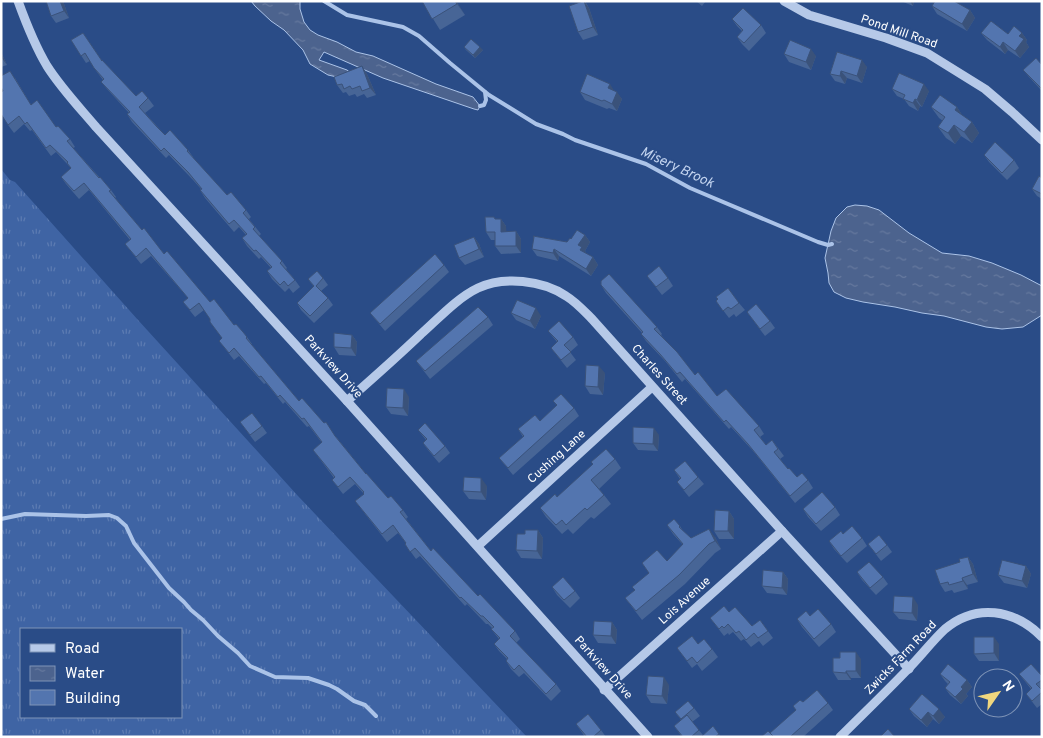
<svg xmlns="http://www.w3.org/2000/svg" width="1043" height="738" font-family="Overpass,sans-serif">
  <defs>
    <pattern id="grass-tufts" width="24" height="20" patternUnits="userSpaceOnUse" patternTransform="scale(1.25)"><rect width="24" height="20" fill="#3f64a4"/><path d="M3 7l-1-3M5 7V3M7 7l1-3M15 17l-1-3M17 17v-4M19 17l1-3" fill="none" stroke="#5c7bb2"/></pattern>
    <pattern id="water-ripples" width="26" height="14" patternUnits="userSpaceOnUse" patternTransform="scale(1.25)"><rect width="26" height="14" fill="#4c638e"/><path d="M2 4q2-2 4 0t4 0M15 11q2-2 4 0t4 0" fill="none" stroke="#677a9f"/></pattern>
  </defs>
  <rect width="100%" height="100%" fill="#2a4c87"/>
  <path fill="url(#grass-tufts)" fill-rule="evenodd" d="M1 169 10 180 15 182 138 320 298 496 527 737H1ZM21 629H181V717H21Z"/>
  <g fill="url(#water-ripples)" stroke="#abc3e8">
    <path d="M251 1H300V9L304 22 310 30 318 35 337 42 356 52 373 56 436 84 473 97 480 106 478 110 474 109 383 78 324 52 319 60 347 70 352 74 337 77 328 75 310 64 303 50 284 30 271 21 255 6Z"/>
    <path d="M855 205 867 206 879 210 909 233 942 253 969 256 992 263 1021 275 1042 286V315L1023 327 1002 329 986 327 944 316 922 313 895 307 863 302 846 298 834 292 829 283 828 273 825 258 831 231 836 218 847 207Z"/>
  </g>
  <g fill="none" stroke-linecap="round" stroke-linejoin="round">
    <g stroke="#abc3e8" stroke-width="4">
      <path d="M324 1 347 15 403 27 419 36 450 63 489 95 536 124 563 134 575 140 646 164 690 188 818 242 828 245 832 244"/>
      <path d="M480 106 484 105 486 100 485 92"/>
      <path d="M1 519 25 514 86 516 109 515 117 518 126 526 134 543 169 588 184 602 191 610 203 620 218 636 238 653 250 666 275 677 308 678 329 685 337 689 354 701 365 705 376 716"/>
    </g>
    <g stroke="#b6c9e8" stroke-width="9">
      <path d="M18 1C26 23 35 46 47 66 61 88 79 107 96 127L347 401 648 737"/>
      <path d="M784 1 809 15 886 38 927 53 985 89 1012 112 1042 140"/>
      <path d="M347 401C372 379 397 357 421 334 438 319 457 298 478 288 504 276 542 280 566 296 576 302 584 311 592 319L782 531 909 669"/>
      <path d="M478 546 652 387"/>
      <path d="M604 690 782 531"/>
      <path d="M840 737C863 714 886 692 908 669 921 656 932 641 945 629 976 603 1014 609 1042 637"/>
    </g>
  </g>
  <g fill="#476596">
    <path d="M46 1H63L69 18 56 23 51 16Z"/>
    <path d="M422 1H456L465 15 440 30Z"/>
    <path d="M585 1 589 8 598 35 583 40 578 32Z"/>
    <path d="M696 1H706L702 6Z"/>
    <path d="M901 1H914L913 6Z"/>
    <path d="M932 6 970 10 975 18 967 31 937 14Z"/>
    <path d="M732 19 761 25 766 33 749 51 742 44 737 37 742 31 737 26Z"/>
    <path d="M83 33 102 61 136 96 148 98 154 106 145 113 165 135 188 150 193 157V158L227 195 246 210 251 217 249 219 261 234 259 236 282 261 287 268 286 269 295 280 300 287 293 293 289 288 285 292 272 279 267 271 271 268 261 257 259 259 247 246 242 238 246 235 239 227 234 232 205 198 200 190 201 189 193 180 169 155 166 158 132 122 127 114 129 113 107 89 101 82 103 80 94 68 90 61 86 63 71 40Z"/>
    <path d="M981 33 1008 34 1022 33 1027 40 1026 42 1029 47 1020 58 1008 50 1005 54 987 40Z"/>
    <path d="M464 47 483 50 475 58 466 50Z"/>
    <path d="M1 52 7 65 1 67Z"/>
    <path d="M837 52 867 67 862 83 847 78 845 84 835 81 830 74Z"/>
    <path d="M784 54 816 56 811 70 789 62Z"/>
    <path d="M1042 65V91L1029 77 1023 70Z"/>
    <path d="M362 66 367 74 376 95 367 98 364 94 357 97 355 94 349 96 346 92 343 93 337 85Z"/>
    <path d="M15 78 31 105 70 139 75 147 73 148 111 190 116 197 115 198 142 230 210 302 234 325 247 337 252 344V345L299 401 337 438 366 474 388 498 403 510 408 517 406 519 431 551 515 631 520 639 516 643 556 684 561 691 551 701 524 673 519 677 511 669 506 661 507 659 499 651 494 644 499 639 491 629 492 628 488 624H486L467 604 465 606 420 556 416 559 405 544 406 543 398 533 387 542 355 501 364 494 355 484 343 494 332 480 334 478 313 450 322 443 309 426 307 427 285 402 283 404 266 383 264 384 239 356 234 360 219 341 222 338 210 322V319L204 310 195 317 183 302 188 298 151 256 141 264 125 244 130 240 89 190 79 199 66 184 61 177 71 168 69 166 56 152 51 156 32 130 30 131 24 124 14 133 8 125 3 91Z"/>
    <path d="M892 89 929 91 922 107 920 106 918 111 909 106 904 99 897 96Z"/>
    <path d="M615 91 622 99 617 111 609 108 607 109 585 100 580 92Z"/>
    <path d="M931 107H957L962 115 972 122 979 133 972 143 961 136 955 144 946 138 938 127 943 121 939 118Z"/>
    <path d="M984 155 1014 160 1019 168 1007 180 989 162Z"/>
    <path d="M1042 178V199L1037 196 1032 189Z"/>
    <path d="M495 219H501L506 226V232L516 231 521 239V253L501 254 495 246V240H491L486 232Z"/>
    <path d="M585 235 590 242 585 251 586 253 593 257 598 265 591 276 559 256 558 261 537 256 532 249 534 238 533 236 567 242 571 239Z"/>
    <path d="M474 237 479 244 484 257 465 265 459 258Z"/>
    <path d="M444 265 449 272 385 331 370 313Z"/>
    <path d="M647 276 668 278 673 286 662 295Z"/>
    <path d="M323 278 328 285 321 291 328 298 333 305 314 323 301 310 297 303 314 287 308 279Z"/>
    <path d="M601 285 657 327 662 334 661 335 695 375 717 396 759 426 764 434 760 437 766 445 772 440 784 456 780 459 788 469 797 477 808 480 813 488 795 503 753 451 731 427 729 429 685 379 682 382 665 361 646 341 641 334 642 333 606 293Z"/>
    <path d="M716 301 739 303 745 310 736 317 734 314 729 318Z"/>
    <path d="M747 312 770 321 775 328 765 336Z"/>
    <path d="M511 313 541 316 535 329 516 320Z"/>
    <path d="M488 317 493 325 430 379 416 361Z"/>
    <path d="M548 331 573 337 578 345 570 352 576 360 567 368 551 348 557 342Z"/>
    <path d="M352 335 357 342 356 356 339 355 334 347Z"/>
    <path d="M605 373 603 395 590 394 585 386Z"/>
    <path d="M409 397 408 416 391 414 386 407Z"/>
    <path d="M553 401 574 408 579 416 513 475 499 458 523 437 518 429 540 421 557 406Z"/>
    <path d="M240 422 262 426 267 433 255 442Z"/>
    <path d="M418 430 445 446 450 453 439 463 428 450 423 443 426 440Z"/>
    <path d="M659 435 658 451 638 450 633 443Z"/>
    <path d="M615 459 621 468 599 489 604 495 611 504 594 519 591 517 573 534 568 529 562 534 546 517 540 508Z"/>
    <path d="M674 470 698 477 704 484 689 497 677 482 680 479Z"/>
    <path d="M487 486 486 500 469 499 463 491Z"/>
    <path d="M835 507 840 515 821 531 808 517 803 509Z"/>
    <path d="M729 511 734 519V539H719L714 531Z"/>
    <path d="M667 525 680 526 683 531 691 538 715 537 721 549 715 553 685 584 642 620 625 598 635 590 649 573 642 563 667 561 683 545 673 534Z"/>
    <path d="M538 530 543 538 542 559 521 558 516 550 525 534Z"/>
    <path d="M843 534 862 538 867 546 847 563 834 549 829 541Z"/>
    <path d="M868 544 887 545 892 552 881 561Z"/>
    <path d="M968 557 973 564 978 582 967 585 968 589 954 593 952 590 945 592 940 584Z"/>
    <path d="M1026 566 1031 574 1027 588 1004 583 998 575Z"/>
    <path d="M783 572 788 579 787 595 767 593 762 586Z"/>
    <path d="M857 572 883 577 888 584 876 595 862 580Z"/>
    <path d="M552 587 575 591 580 598 570 608 557 595Z"/>
    <path d="M918 605 917 621 899 619 893 612Z"/>
    <path d="M729 612 752 626 760 620 773 638 763 646 759 641 751 647 744 639 741 641 733 632 729 635 728 633 724 636 710 618Z"/>
    <path d="M810 616 831 624 836 632 819 647 802 627 797 619Z"/>
    <path d="M612 622 617 630 616 644 598 643 593 635Z"/>
    <path d="M698 644 712 649 718 657 702 671 697 664 692 668 677 648Z"/>
    <path d="M999 644V661H979L974 654Z"/>
    <path d="M861 659V678H851V680H838L833 672Z"/>
    <path d="M940 674 967 680 972 687 966 694 968 696 961 704 950 695 945 688 948 684 945 681Z"/>
    <path d="M1019 674 1042 676V704L1037 708 1026 694 1031 689Z"/>
    <path d="M669 685 667 704 651 703 646 695Z"/>
    <path d="M922 694 945 717 939 724 933 719 927 727 914 716 909 709Z"/>
    <path d="M803 702 828 703 833 710 803 737H761L773 736 796 710 793 706Z"/>
    <path d="M694 708 700 716 692 722 703 735 719 734 721 737H682L674 726 681 720 675 712Z"/>
    <path d="M576 724 601 730 606 737H585Z"/>
  </g>
  <g fill="#3a527a">
    <path d="M60 1H63L69 18 64 11Z"/>
    <path d="M455 1H456L465 15Z"/>
    <path d="M584 1 589 8 598 35 593 27Z"/>
    <path d="M910 1H914L913 6Z"/>
    <path d="M970 10 975 18 967 31 962 24Z"/>
    <path d="M1022 33 1027 40 1026 42 1029 47 1020 58 1015 51 1019 36Z"/>
    <path d="M1003 42 1008 50 1005 54 1000 47Z"/>
    <path d="M480 47 483 50 475 58 473 55Z"/>
    <path d="M811 49 816 56 811 70 806 62Z"/>
    <path d="M1 52 7 65 1 57Z"/>
    <path d="M862 60 867 67 862 83 857 76Z"/>
    <path d="M362 66 367 74 376 95 370 88Z"/>
    <path d="M841 71 847 78 845 84 840 76Z"/>
    <path d="M610 84 615 92 608 88Z"/>
    <path d="M924 84 929 91 922 107 917 100Z"/>
    <path d="M617 92 622 99 617 111 612 104Z"/>
    <path d="M915 99 920 106 918 111 913 103Z"/>
    <path d="M957 107 964 118 955 110Z"/>
    <path d="M972 122 979 133 972 143 964 132Z"/>
    <path d="M954 125 961 136 955 144 948 133Z"/>
    <path d="M501 219 506 226 507 239 501 232Z"/>
    <path d="M516 231 521 239V253L516 246Z"/>
    <path d="M585 235 590 242 585 251 587 254 580 250 578 245Z"/>
    <path d="M474 237 479 244 484 257 479 249Z"/>
    <path d="M554 249 559 256 558 261 553 253Z"/>
    <path d="M593 257 598 265 591 276 586 269Z"/>
    <path d="M536 308 541 316 535 329 530 321Z"/>
    <path d="M352 335 357 342 356 356 351 348Z"/>
    <path d="M599 366 605 373 603 395 598 387Z"/>
    <path d="M404 389 409 397 408 416 403 408Z"/>
    <path d="M654 428 659 435 658 451 653 444Z"/>
    <path d="M481 478 487 486 486 500 481 492Z"/>
    <path d="M729 511 734 519V539L728 531Z"/>
    <path d="M709 529 715 537 721 549 715 541Z"/>
    <path d="M538 530 543 538 542 559 537 551Z"/>
    <path d="M968 557 973 564 978 582 973 574Z"/>
    <path d="M1026 566 1031 574 1027 588 1022 581Z"/>
    <path d="M783 572 788 579 787 595 782 588Z"/>
    <path d="M962 578 967 585 968 589 963 581Z"/>
    <path d="M913 597 918 605 917 621 912 613Z"/>
    <path d="M612 622 617 630 616 644 611 636Z"/>
    <path d="M994 637 999 644V661L994 653Z"/>
    <path d="M856 652 861 659V678L856 671Z"/>
    <path d="M846 671 851 678V680L846 673Z"/>
    <path d="M664 677 669 685 667 704 662 696Z"/>
    <path d="M967 680 972 687 966 694 968 696 961 704 955 697 961 687Z"/>
    <path d="M939 709 945 717 939 724 933 716Z"/>
    <path d="M928 712 933 719 927 727 921 720Z"/>
  </g>
  <g fill="#5375af" stroke="#3a527a">
    <path d="M46 1H60L64 11 51 16Z"/>
    <path d="M422 1H455L457 4 432 19Z"/>
    <path d="M583 1H584L593 27 578 32 569 6Z"/>
    <path d="M935 1H954L970 10 962 24 932 6Z"/>
    <path d="M743 8 761 25 744 43 737 37 743 30 732 19Z"/>
    <path d="M991 21 1008 34 1014 26 1022 33 1019 36 1024 39 1015 51 1003 42 1000 47 981 33Z"/>
    <path d="M83 33 102 61V60L136 96 142 91 148 98 139 107 157 127 165 135 170 130 188 150 187 151 227 195 231 192 246 210 243 213 255 227 253 229 282 261 280 263 295 280 288 286 284 281 280 285 267 271 272 267 256 250 254 251 242 238 247 234 234 220 229 224 200 190 202 189 188 172 164 148 161 151 127 114 130 112 101 82 104 79 94 68 85 53 81 56 71 40Z"/>
    <path d="M471 39 480 47 473 55 464 47Z"/>
    <path d="M790 40 811 49 806 62 784 54Z"/>
    <path d="M837 52 862 60 857 76 841 71 840 76 830 74Z"/>
    <path d="M1036 58 1042 65V89L1023 70Z"/>
    <path d="M362 66 370 88 362 91 360 86 352 89 350 86 344 89 342 84 337 85 334 77Z"/>
    <path d="M10 71 31 105 37 100 56 127 58 126 70 139 67 141 99 178 100 177 111 190 109 191 142 230 144 228 164 254 167 251 210 302 214 299 217 303 234 325 236 324 243 332 247 337 246 338 299 401 302 398 324 423 326 422 335 436 366 474V473L388 498 391 496 403 510 400 512 431 551 433 548 478 596 480 594 515 631 510 636 556 684 546 694 519 665 514 670 506 661 508 658 494 644 500 638 491 629 494 627 483 616H481L461 597 460 598 415 548 410 552 405 544 406 543 393 525 382 534 355 501 364 494 363 493 364 492 350 477 338 487 332 480 335 477 313 450 322 442 304 418 302 419 280 395 278 397 261 376 259 377 234 348 229 353 219 341 222 338 210 322V319L199 303 190 310 183 302 188 298 146 248 136 257 125 244 131 239 84 183 74 191 61 177 71 168 67 163 68 162 50 145 46 148 27 122 25 124 19 116 8 125 1 114V92L3 91 1 87V76Z"/>
    <path d="M899 73 924 84 917 100 915 99 913 103 903 99 905 95 892 89Z"/>
    <path d="M587 74 610 84 608 88 617 92 612 104 604 100 602 101 580 92Z"/>
    <path d="M940 95 957 107 955 110 972 122 964 132 954 125 948 133 938 127 945 117 931 107Z"/>
    <path d="M995 142 1014 160 1002 173 984 155Z"/>
    <path d="M1039 176 1042 178V194L1032 189Z"/>
    <path d="M485 217H494L495 219H501V232L516 231V246H495V232H486Z"/>
    <path d="M577 230 585 235 578 245 582 247 580 250 593 257 586 269 554 249 553 253 532 249 534 237 533 236 567 242 570 238 571 239Z"/>
    <path d="M474 237 479 249 459 258 454 245Z"/>
    <path d="M435 254 444 265 380 324 370 313Z"/>
    <path d="M659 266 668 278 656 287 647 276Z"/>
    <path d="M317 271 323 278 316 286 328 298 310 316 297 303 314 286 308 279Z"/>
    <path d="M609 274 657 327 654 329 677 352 695 375 698 372 717 396 726 389 759 426 754 430 766 445 772 440 778 449 774 452 788 469 789 468 797 477 802 473 808 480 790 496 748 444 726 420 724 422 680 372 677 374 660 354 641 334 643 332 601 285V281Z"/>
    <path d="M728 288 739 303 731 309 728 307 723 311 716 301 718 299 716 297Z"/>
    <path d="M517 300 536 308 530 321 511 313Z"/>
    <path d="M756 304 770 321 760 329 747 312Z"/>
    <path d="M478 307 488 317 425 371 416 361Z"/>
    <path d="M559 321 573 337 564 345 571 352 561 360 551 348 558 341 548 331Z"/>
    <path d="M334 333 352 335 351 348 334 347Z"/>
    <path d="M586 365 599 366 598 387 585 386Z"/>
    <path d="M387 388 404 389 403 408 386 407Z"/>
    <path d="M561 394 574 408 508 468 499 458 524 436 518 429 535 415 540 421 557 405 553 401Z"/>
    <path d="M252 413 262 426 250 435 240 422Z"/>
    <path d="M425 423 445 446 434 456 423 443 427 439 418 430Z"/>
    <path d="M633 427 654 428 653 444 633 443Z"/>
    <path d="M606 449 615 459 591 480 604 495 587 510 585 508 566 525 562 520 556 525 540 508 555 494 557 497 593 464 591 462Z"/>
    <path d="M685 461 698 477 684 490 677 482 681 478 674 470Z"/>
    <path d="M464 477 481 478V492L463 491Z"/>
    <path d="M822 492 835 507 816 524 803 509Z"/>
    <path d="M715 510 729 511 728 531H714Z"/>
    <path d="M674 519 680 526 679 527 691 538 709 529 715 541 709 544 679 575 636 611 625 598 635 590 632 587 649 573 642 563 657 550 667 561 683 544 667 525Z"/>
    <path d="M852 526 862 538 841 556 829 541 841 531 843 534Z"/>
    <path d="M525 530H538L537 551 516 550 517 534H525Z"/>
    <path d="M879 535 887 545 876 554 868 544Z"/>
    <path d="M968 557 973 574 962 578 963 581 949 585 948 582 940 584 935 570 960 562 959 559Z"/>
    <path d="M1002 560 1026 566 1022 581 998 575Z"/>
    <path d="M869 562 883 577 870 588 857 572Z"/>
    <path d="M763 570 783 572 782 588 762 586Z"/>
    <path d="M563 577 575 591 564 600 552 587Z"/>
    <path d="M894 596 913 597 912 613 893 612Z"/>
    <path d="M724 606 729 612 735 607 752 626 760 620 768 631 758 638 754 633 746 640 739 631 736 633 728 624 724 628 722 626 719 629 710 618Z"/>
    <path d="M818 609 831 624 814 639 797 619 806 611 810 616Z"/>
    <path d="M594 621 612 622 611 636 593 635Z"/>
    <path d="M692 636 698 644 704 639 712 649 697 663 692 657 687 661 677 648Z"/>
    <path d="M974 637H994V653L974 654Z"/>
    <path d="M840 652H856V671H846V673L833 672V658H840Z"/>
    <path d="M948 664 967 680 961 687 963 689 955 697 945 688 950 682 940 674Z"/>
    <path d="M1031 664 1042 676V680L1036 684 1042 690V692L1032 701 1026 694 1032 688 1019 674Z"/>
    <path d="M648 676 664 677 662 696 646 695Z"/>
    <path d="M817 690 828 703 790 737H774L770 733 796 710 793 706 800 700 803 702Z"/>
    <path d="M922 694 939 709 933 716 928 712 921 720 909 709Z"/>
    <path d="M688 701 694 708 681 719 675 712Z"/>
    <path d="M588 714 601 730 593 737H587L576 724Z"/>
    <path d="M687 715 699 730 691 737H683L674 726Z"/>
    <path d="M713 726 719 734 715 737H701Z"/>
    <path d="M888 729 895 737H880Z"/>
    <path d="M768 731 774 737H761Z"/>
  </g>
  <g text-anchor="middle" dominant-baseline="central" stroke-width="4" stroke-linejoin="round" paint-order="stroke">
    <g font-size="12" fill="#fff" stroke="#2a4c87">
      <text transform="translate(899 32) rotate(19)">Pond Mill Road</text>
      <text transform="translate(333 367) rotate(48)">Parkview Drive</text>
      <text transform="translate(659 375) rotate(48)">Charles Street</text>
      <text transform="translate(557 457) rotate(-42)">Cushing Lane</text>
      <text transform="translate(685 601) rotate(-42)">Lois Avenue</text>
      <text transform="translate(901 658) rotate(-46)">Zwicks Farm Road</text>
      <text transform="translate(603 668) rotate(48)">Parkview Drive</text>
    </g>
    <g font-size="14" font-style="italic" fill="#c2d3ef" stroke="#2a4c87">
      <text transform="translate(677 168) rotate(25)">Misery Brook</text>
    </g>
  </g>
  <rect width="1043" height="738" fill="none" stroke="#ffffff" stroke-width="5"/>
  <rect x="20" y="628" width="162" height="90" fill="#2a4c87" stroke="#7f94b7"/>
  <rect x="30" y="644" width="25" height="8" fill="#b6c9e8" stroke="#7f94b7"/>
  <text x="65" y="653" font-size="15" fill="#ffffff">Road</text>
  <rect x="30" y="666" width="25" height="15" fill="url(#water-ripples)" stroke="#7f94b7"/>
  <text x="65" y="678" font-size="15" fill="#ffffff">Water</text>
  <rect x="30" y="690" width="25" height="15" fill="#5375af" stroke="#7f94b7"/>
  <text x="65" y="703" font-size="15" fill="#ffffff">Building</text>
  <g transform="translate(998 693) rotate(56)"><circle r="24" fill="#2a4c87" stroke="#7f94b7"/>
  <path d="M0-4L9 19L0 12L-9 19Z" fill="#efd67e"/>
  <text y="-8" font-size="14" font-weight="bold" text-anchor="middle" fill="#ffffff">N</text>
  </g>
</svg>
